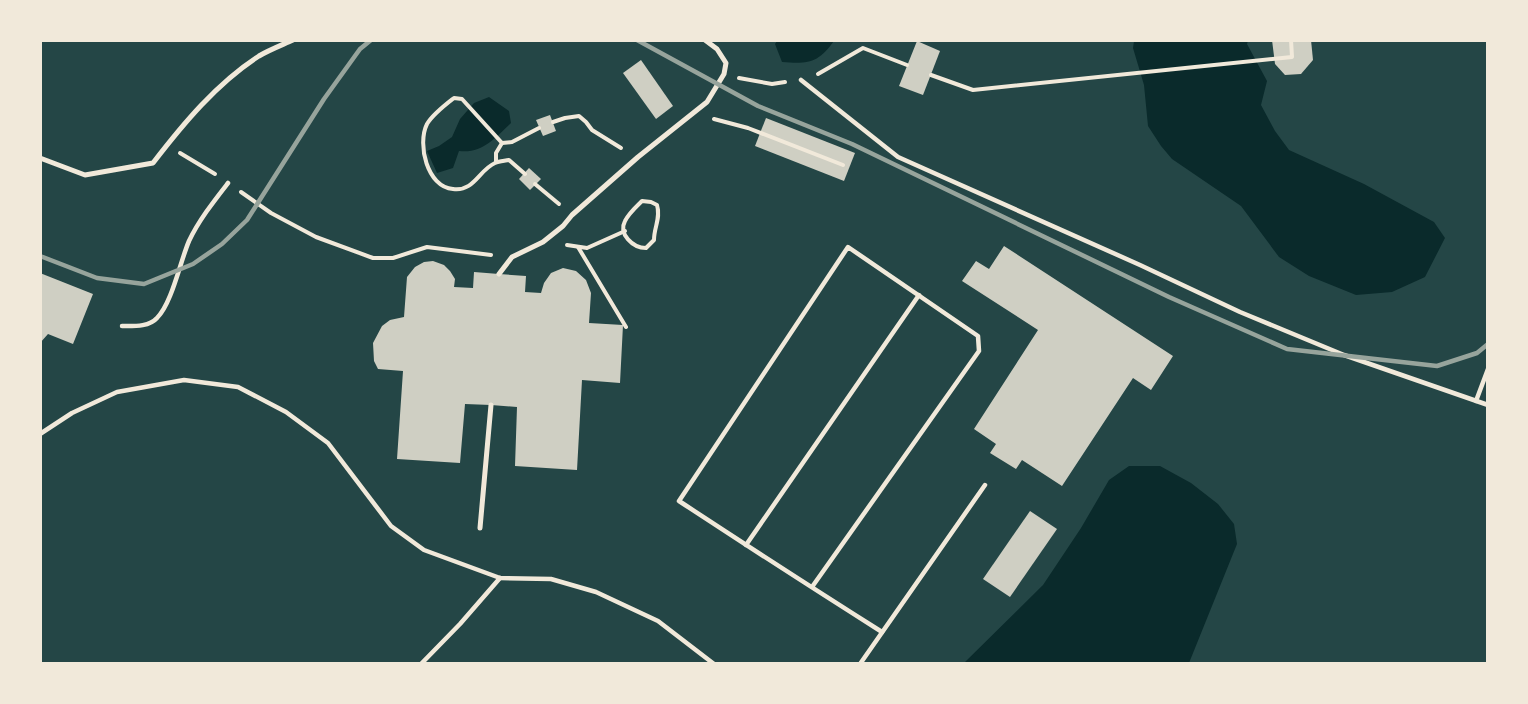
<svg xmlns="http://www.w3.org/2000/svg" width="1528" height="704" font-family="'Fira Sans Condensed',sans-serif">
  <rect width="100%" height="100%" fill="#0f3d3e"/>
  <path fill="#244646" d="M40 41H1487V663H41Z"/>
  <g fill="#0a2a2b">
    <path d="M777 41V40L834 41C818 63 809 64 782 62L775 44Z"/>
    <path d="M1134 41H1248L1247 44 1267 81 1261 105 1275 131 1289 150 1364 184 1434 222 1445 238 1425 277 1392 292 1356 295 1309 276 1279 257 1241 206 1172 159 1161 146 1148 126 1144 85 1133 48Z"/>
    <path d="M489 97 509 111 511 123C495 138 482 154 459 151L453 168 437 173 427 151 439 146 452 137 460 119 474 103Z"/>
    <path d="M1129 466H1160L1191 483 1218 504 1234 524 1237 544 1189 663H964L1043 585 1081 528 1109 480Z"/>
  </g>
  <g fill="#cfcfc3">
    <path d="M1272 40H1311L1313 60 1301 74 1285 75 1275 64Z"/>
    <path d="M917 41 940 51 923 95 899 86Z"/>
    <path d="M641 60 673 106 656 119 623 73Z"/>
    <path d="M550 115 556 131 543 136 536 120Z"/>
    <path d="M766 118 855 153 844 181 755 146Z"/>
    <path d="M529 168 541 179 530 190 519 179Z"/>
    <path d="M1004 246 1173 356 1151 390 1133 378 1062 486 1022 460 1016 469 990 453 996 444 974 429 1038 330 962 281 976 261 989 269Z"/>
    <path d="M433 261 444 265 450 271 455 279 454 287 473 288 474 272 499 274 526 276 525 292 541 293 544 283 551 273 563 268 576 271 586 280 591 293 589 323 623 325 620 383 582 380 577 470 515 466 517 407 491 405 465 404 460 463 397 459 403 371 378 369 374 361 373 343 382 326 390 320 404 317 407 277 415 267 424 262Z"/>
    <path d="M40 273 93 294 73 344 48 334 40 343Z"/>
    <path d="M1030 511 1057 529 1010 597 983 579Z"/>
  </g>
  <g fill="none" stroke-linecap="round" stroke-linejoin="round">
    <g stroke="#f1e9da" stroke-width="4">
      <path d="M818 74 863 48 907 65"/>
      <path d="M931 75 973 90 1292 57 1291 40"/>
      <path d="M739 78 772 84 785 82"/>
      <path d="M714 119 748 128 843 165"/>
      <path d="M553 122 565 118 579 116 586 122 592 130 621 148"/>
      <path d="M180 153 215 174"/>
      <path d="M496 162V153L502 143"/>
      <path d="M525 174 509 160C504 161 499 161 495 163 479 170 474 192 453 189 427 187 417 144 427 124 433 114 445 105 454 98L462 99 502 143 512 142 539 128"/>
      <path d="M535 184 559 204"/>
      <path d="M241 192 271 213 316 237 373 258H393L427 247 491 255"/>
      <path d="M642 201 651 202 657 205C661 218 654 227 654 240L646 248C633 248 618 234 625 221 629 213 636 207 642 201Z"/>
      <path d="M567 245 587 248 625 231"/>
      <path d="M578 247 626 327"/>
    </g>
    <g stroke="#f1e9da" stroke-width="4.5">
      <path d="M801 80 898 157 1140 265 1240 312 1344 355 1488 405"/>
      <path d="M122 326C134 326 149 327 157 318 172 303 180 262 189 241 199 220 214 201 228 183"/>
      <path d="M1476 401 1488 369"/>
      <path d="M40 434 72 413 117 392 184 380 238 387 286 412 328 443 391 526 424 550 500 578 551 579 596 592 658 621 714 664"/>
      <path d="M746 545 919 295"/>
      <path d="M812 587 979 351 978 336 848 247 679 501C746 545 814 589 882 632"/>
      <path d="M421 664 460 624 500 578"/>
      <path d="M860 664 985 485"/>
    </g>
    <g stroke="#f1e9da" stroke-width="5">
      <path d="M40 158 85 175 153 163C183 124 217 83 259 56 269 50 282 45 293 40"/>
      <path d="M499 274 512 257 543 242 563 226 572 215 638 157 707 102 724 74 726 63 717 49 705 40"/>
      <path d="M480 528 491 405"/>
    </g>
    <g stroke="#97a49c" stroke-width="4.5">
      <path d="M637 40 758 106 852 144 1169 297 1287 349 1437 366 1477 353 1488 344"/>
      <path d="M40 256 97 278 144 284 193 264 222 244 247 220 324 99 360 49 371 40"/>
    </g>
  </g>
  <rect width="1528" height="704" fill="none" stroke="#f1e9da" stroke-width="84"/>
</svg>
